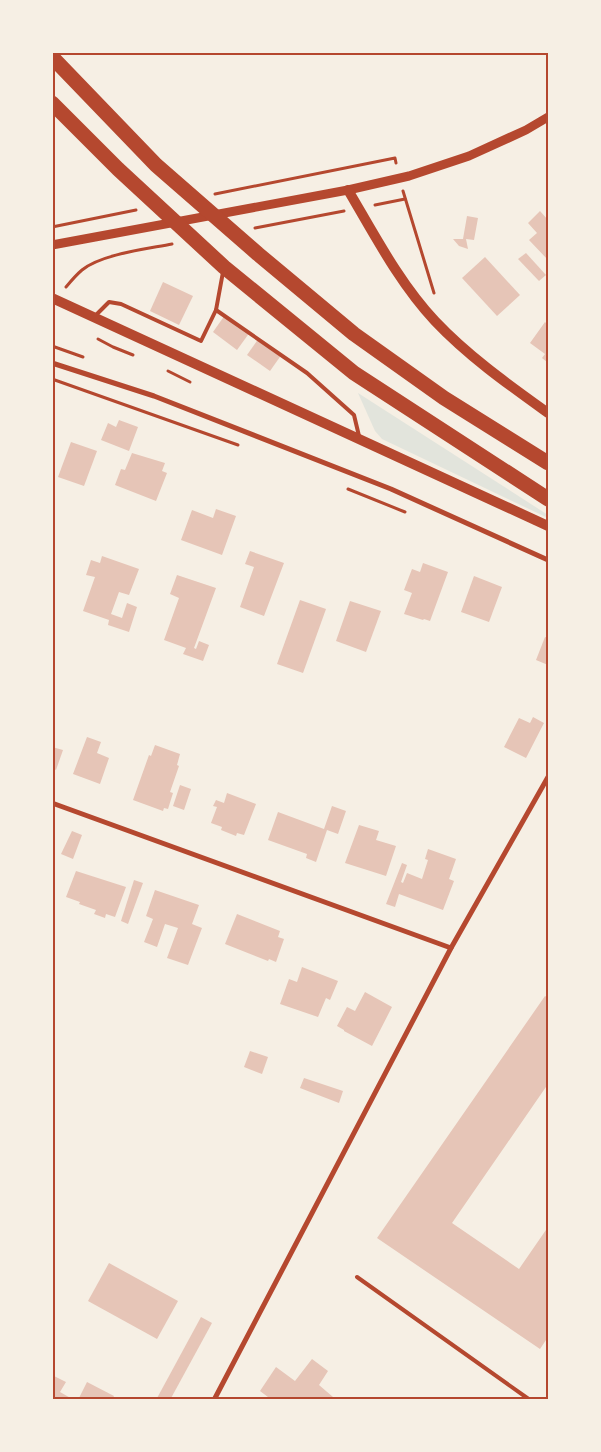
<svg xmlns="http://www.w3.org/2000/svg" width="601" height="1452" font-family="Lora,serif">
  <rect width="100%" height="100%" fill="#f6efe4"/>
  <path fill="#e2e4dc" d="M358 393 548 515V518L382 439 375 431Z"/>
  <g fill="#e6c5b7">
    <path d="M540 211 548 220V260L529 240 537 233 528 223Z"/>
    <path d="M467 216 478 218 474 240 466 239 468 249 459 246 453 239H463Z"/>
    <path d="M526 253 546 275 539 281 518 259Z"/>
    <path d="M485 257 520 295 497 316 462 278Z"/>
    <path d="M163 282 193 296 179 325 150 311Z"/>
    <path d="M225 315 250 332 237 350 213 332Z"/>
    <path d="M545 322 548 325V360L547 362 542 358 545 354 530 343Z"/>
    <path d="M259 338 282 354 270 371 247 355Z"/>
    <path d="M119 420 138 427 129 451 101 440 108 423 116 427Z"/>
    <path d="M71 442 97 451 84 486 58 477Z"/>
    <path d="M132 453 165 463 162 471 167 473 156 501 115 485 121 469 125 470Z"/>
    <path d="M216 509 236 516 222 555 181 540 192 510 213 518Z"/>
    <path d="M250 551 284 563 264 616 240 607 254 567 245 564Z"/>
    <path d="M102 556 139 569 129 595 119 592 111 614 122 618 127 603 137 607 129 632 108 625 109 620 83 611 95 577 86 575 91 560 100 563Z"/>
    <path d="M423 563 448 572 430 621 424 619 423 620 404 614 412 593 404 590 412 569 420 572Z"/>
    <path d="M177 575 216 588 194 648 196 649 199 641 209 645 203 661 183 654 186 648 164 640 179 598 170 594Z"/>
    <path d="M474 576 502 587 489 622 461 612Z"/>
    <path d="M300 600 326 609 303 673 277 664Z"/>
    <path d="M350 601 381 611 366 652 336 641Z"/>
    <path d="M545 637 548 638V665L536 660Z"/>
    <path d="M533 717 544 723 526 758 504 747 519 718 530 723Z"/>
    <path d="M87 737 101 742 97 753 109 758 100 784 73 774Z"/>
    <path d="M155 745 180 754 177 765 179 766 170 792 173 793 168 809 164 808 163 811 133 800 149 755 151 756Z"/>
    <path d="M52 747 63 750 56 770 52 768Z"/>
    <path d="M180 785 191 789 184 810 173 806Z"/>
    <path d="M227 793 256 804 244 835 237 833 236 836 221 830 222 827 211 823 217 807 213 806 216 800 224 803Z"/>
    <path d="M332 806 346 811 338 834 327 830 316 862 306 858 307 854 268 840 278 812 324 829Z"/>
    <path d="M359 825 379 831 376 840 396 846 386 876 345 863Z"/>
    <path d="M72 831 82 835 73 859 61 854Z"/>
    <path d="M428 849 456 859 449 879 454 881 443 910 399 894 395 907 386 904 402 863 407 865 401 882 403 883 407 873 422 879 428 860 425 859Z"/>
    <path d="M76 871 126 887 115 917 106 914 105 918 94 914 96 910 79 904 80 902 66 897Z"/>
    <path d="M134 880 143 883 128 924 121 921Z"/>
    <path d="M155 890 199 905 192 924 202 928 188 965 167 958 178 928 165 924 157 947 144 942 153 919 146 916Z"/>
    <path d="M237 914 280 931 278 937 284 939 276 962 269 959 268 961 225 944Z"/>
    <path d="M302 967 338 981 330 1000 326 998 318 1017 280 1004 289 979 297 982Z"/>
    <path d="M365 992 392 1007 372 1046 344 1031V1030L337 1026 347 1007 355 1011Z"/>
    <path d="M545 996 548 998V1084L452 1223 519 1269 548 1227V1337L540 1349 377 1238Z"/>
    <path d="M250 1051 268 1057 262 1074 244 1067Z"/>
    <path d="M304 1078 343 1091 339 1103 300 1088Z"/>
    <path d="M109 1263 178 1301 157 1339 88 1301Z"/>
    <path d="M201 1317 212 1323 170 1400H156Z"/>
    <path d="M312 1359 328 1371 319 1385 333 1397 331 1400H272L260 1391 276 1367 295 1381Z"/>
    <path d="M52 1375 66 1382 60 1392 74 1400H52Z"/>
    <path d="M87 1382 114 1396 112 1400H78Z"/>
  </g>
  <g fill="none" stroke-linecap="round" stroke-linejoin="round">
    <g stroke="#b5482f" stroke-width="3">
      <path d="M403 191 434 293"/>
      <path d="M215 194 395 158 396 163"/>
      <path d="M375 205 405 199"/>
      <path d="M52 227 136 210"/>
      <path d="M255 228 344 211"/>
      <path d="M66 287C71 281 76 275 82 270 102 254 147 249 172 244"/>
      <path d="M98 339 113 347 133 355"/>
      <path d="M52 346 83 357"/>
      <path d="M168 371 190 382"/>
      <path d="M52 379 238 445"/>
      <path d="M348 489 405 512"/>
    </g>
    <g stroke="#b5482f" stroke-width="4">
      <path d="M216 310 307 373 354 415 359 436"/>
      <path d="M95 316 109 302 121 304 201 341 216 310 223 272"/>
      <path d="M357 1277 530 1400"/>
    </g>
    <g stroke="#b5482f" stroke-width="5">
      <path d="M52 363 154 396 391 489 548 560"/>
      <path d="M52 803 451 948"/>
      <path d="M214 1400 451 948 548 777"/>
    </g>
    <path stroke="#b5482f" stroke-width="9" d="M52 245 348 190 409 176 469 156 526 130 548 117"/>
    <g stroke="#b5482f" stroke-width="10">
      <path d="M348 190C374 234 400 284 435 321 468 356 509 385 548 413"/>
      <path d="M52 298 548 526"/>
    </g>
    <g stroke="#b5482f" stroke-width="15">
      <path d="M52 57 156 165 258 254 354 334 444 398 548 463"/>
      <path d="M52 103 118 169 224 267 354 373 548 499"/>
    </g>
  </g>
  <rect width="601" height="1452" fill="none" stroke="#f6efe4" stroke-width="108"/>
  <rect x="54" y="54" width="493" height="1344" fill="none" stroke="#b5482f" stroke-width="2"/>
</svg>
